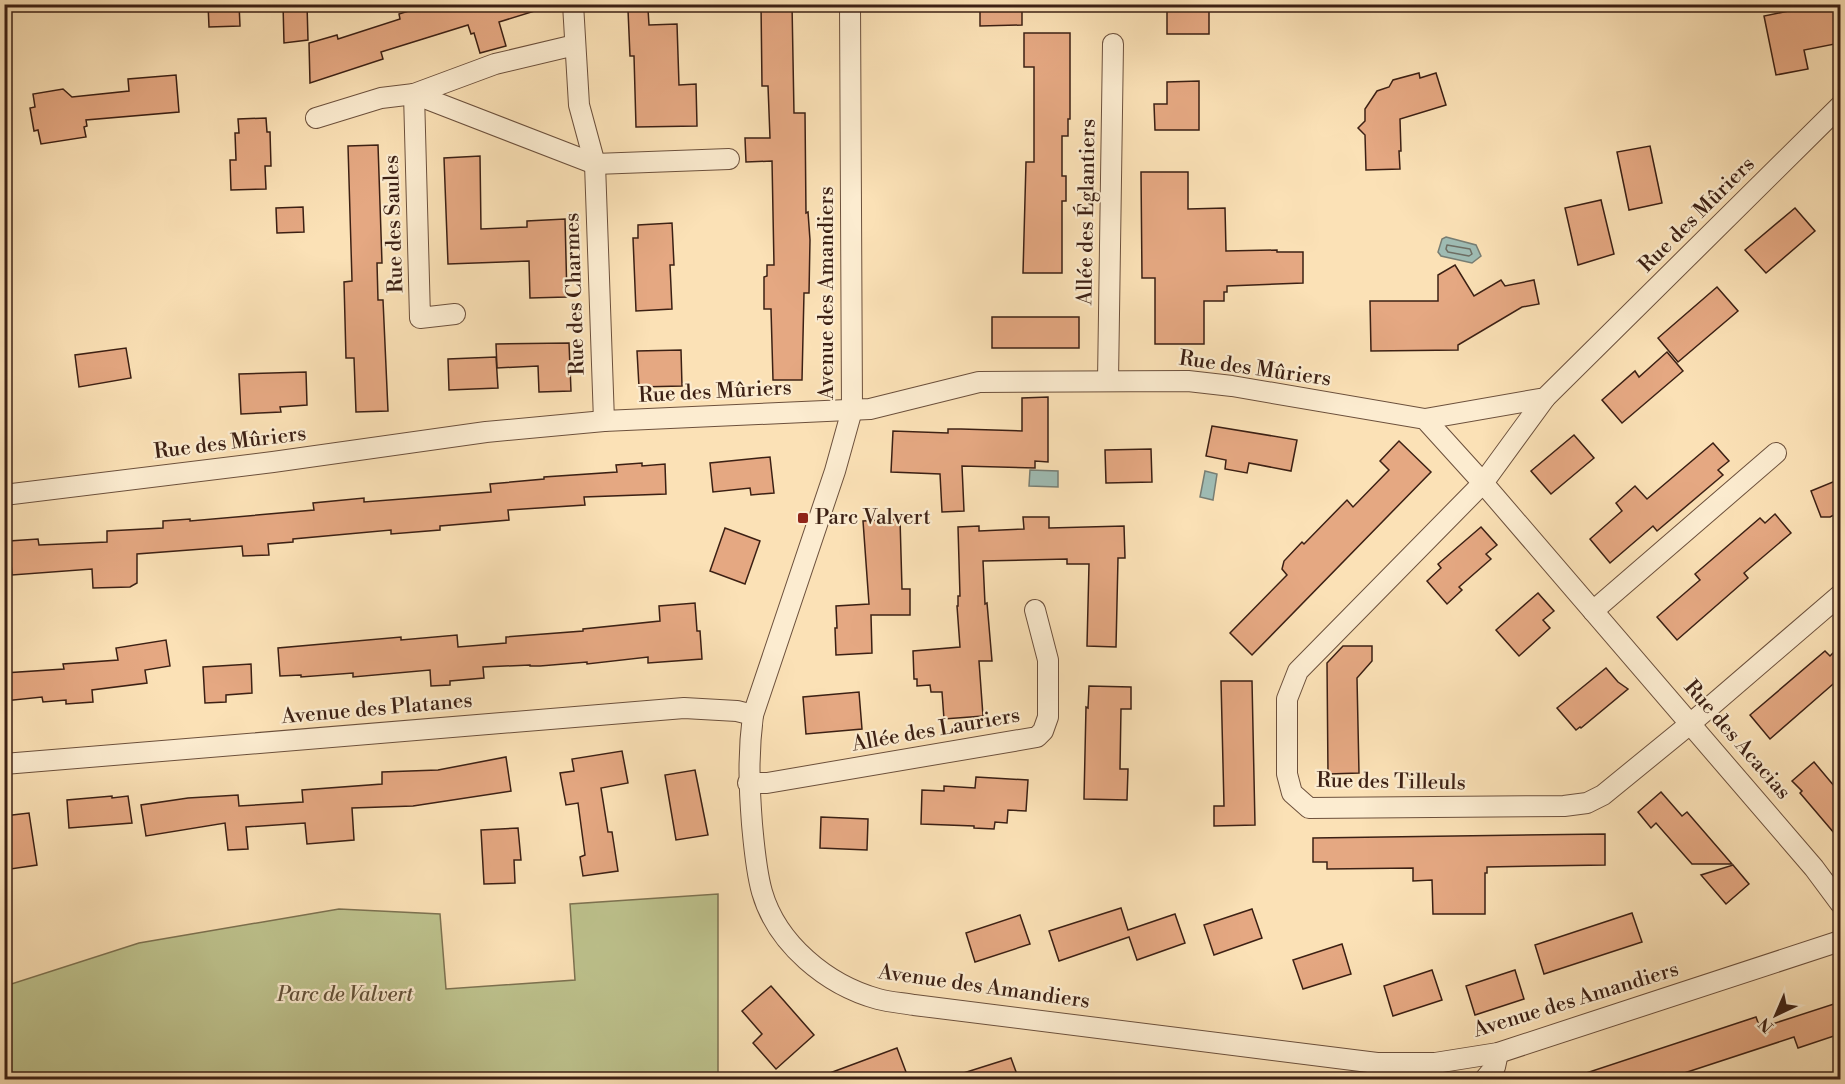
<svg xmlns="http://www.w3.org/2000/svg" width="1845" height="1084" font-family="'Libre Bodoni',serif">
  <rect width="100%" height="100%" fill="#fbe1b6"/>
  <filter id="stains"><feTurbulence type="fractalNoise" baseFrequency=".00333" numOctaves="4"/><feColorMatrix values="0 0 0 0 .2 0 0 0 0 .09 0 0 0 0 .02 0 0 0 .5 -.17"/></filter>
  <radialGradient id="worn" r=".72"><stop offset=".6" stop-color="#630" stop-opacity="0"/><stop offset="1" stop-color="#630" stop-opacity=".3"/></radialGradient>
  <path fill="#bec38e" stroke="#7d7251" stroke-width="1.5" d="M718 894V1079H5V986L139 943 339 909 440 914 446 989 575 980 570 904Z"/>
  <g fill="#9fbcb4" stroke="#777e74" stroke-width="1.5">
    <path d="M1446 237 1476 245 1481 256 1472 263 1441 256 1438 252 1442 239Z"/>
    <path d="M1030 470 1058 471V487L1029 486Z"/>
    <path d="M1205 471 1217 474 1213 500 1200 497Z"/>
  </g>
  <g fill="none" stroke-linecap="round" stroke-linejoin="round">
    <path stroke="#6e6e64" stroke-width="1.5" d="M1447 245 1470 249 1472 254 1469 256 1448 252 1446 249Z"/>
  </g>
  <g fill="#e5a882" stroke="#3c2014" stroke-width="1.5">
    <path d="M208 4H239L240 26 209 27Z"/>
    <path d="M283 4H307L308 40 284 43Z"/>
    <path d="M431 4H538V10L499 22 506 46 480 53 474 33 471 34 468 25 381 52 383 59 310 83 309 43 337 35 338 39 400 19 399 14Z"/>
    <path d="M761 4H792L794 113H805L806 213 808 212 810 240 809 293H804L802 380H773L771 309H764V277L767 276V265H774L772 161 746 162 745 138H770L768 86H762Z"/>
    <path d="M980 4H1022V25L980 26Z"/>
    <path d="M1167 4 1209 5V34H1167Z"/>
    <path d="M1808 4H1833L1840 43 1804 50 1808 69 1776 75 1764 16 1808 7Z"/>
    <path d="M648 9 649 25 677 24 679 85 696 84 697 126 636 127 634 56H630L628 10Z"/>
    <path d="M1024 33H1070V119H1068V136H1062V176H1066V201H1062V273H1023L1026 162H1034V67H1024Z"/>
    <path d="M1419 73 1420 78 1436 73 1446 105 1400 119 1401 151H1399L1400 169 1366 170 1365 135 1358 128 1365 121V109L1377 91 1389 87 1393 80Z"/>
    <path d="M176 75 179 112 86 120 87 126 84 127 86 137 41 144 38 130 34 131 30 108 35 107 33 94 63 89 72 97 129 91 128 79Z"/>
    <path d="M1199 81V130H1155L1154 104H1167V82Z"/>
    <path d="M266 118 267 132H270L271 166H265L266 189 231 190 230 160H236L235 133H239L238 119Z"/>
    <path d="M378 145 382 263H377L378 300H383L388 411 356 412 354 358H346L344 282 352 281 348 146Z"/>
    <path d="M1650 146 1662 203 1629 210 1617 152Z"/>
    <path d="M480 156 481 229 527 227V221L565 219 567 297 530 298 529 261 448 264 444 158Z"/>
    <path d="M1141 172H1188V209L1225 208 1226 251 1277 250V252H1303V283L1227 286V292H1224V301H1204V344H1155V278H1142Z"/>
    <path d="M1601 200 1614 254 1578 265 1565 208Z"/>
    <path d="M303 207 304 232 277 233 276 208Z"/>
    <path d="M1795 208 1815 231 1766 273 1745 250Z"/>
    <path d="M672 223 674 265H670L672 309 636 311 633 238H638V225Z"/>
    <path d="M1455 265 1474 296 1501 280 1505 286 1534 280 1539 304 1522 307 1458 345V350L1371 351 1370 301H1438V275Z"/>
    <path d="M1717 287 1738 311 1678 362 1658 338Z"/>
    <rect x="992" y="317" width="87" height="31"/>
    <path d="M569 343 571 391 539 392 538 366 497 368 496 344Z"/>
    <path d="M126 348 131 378 79 387 75 355Z"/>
    <path d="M681 350 682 386 639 387 637 351Z"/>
    <path d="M1667 352 1683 371 1622 423 1602 400 1635 371 1639 377Z"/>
    <path d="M496 357 498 388 449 390 448 359Z"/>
    <path d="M306 372 307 405 280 407 281 412 241 414 239 374Z"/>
    <path d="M1048 397V462L1035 461V468L962 466 964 511 942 512 940 474 891 472 893 431 948 433V429H961L1022 431V398Z"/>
    <path d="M1212 426 1297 440 1291 471 1249 463 1247 473 1225 469 1226 460 1206 456Z"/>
    <path d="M1574 435 1594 458 1551 494 1531 471Z"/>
    <path d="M1399 441 1431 472 1252 655 1230 633 1287 575 1282 569 1284 561 1302 542 1304 544 1347 500 1353 507 1389 470 1380 461Z"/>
    <path d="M1713 443 1729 461 1718 470 1723 475 1657 531 1653 526 1610 563 1590 539 1622 511 1616 503 1635 486 1647 499Z"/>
    <path d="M1151 449 1152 482 1106 483 1105 450Z"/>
    <path d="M770 457 774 493 751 495 750 488 713 492 710 463Z"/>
    <path d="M642 463V466L665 464 666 494 584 497 585 505 508 510 509 520 440 526V530L391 534V530L293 539V542L268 544 269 555 243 556 242 546 137 554V583L130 587 93 588 92 569 12 575 9 541 38 539 39 545 107 542V531L163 528V521L190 519V521L314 510 313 503 364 498V502L491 492 490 484 544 479V477L617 472 616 465Z"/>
    <path d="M1840 479V512L1830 517H1821L1811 491Z"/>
    <path d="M1775 514 1791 533 1744 573 1748 578 1677 640 1657 617 1700 580 1695 574 1760 518 1765 523Z"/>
    <path d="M1023 517H1049V528L1124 526 1125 558H1118L1116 647 1087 646 1089 564H1067V559L983 561 985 604 987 603 992 661H979L983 716 944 719 942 692H931L930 685 917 686V679H914L913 651 960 647 957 606H958V596H960L958 527 979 526V531L1024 529Z"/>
    <path d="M900 519 902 589H910V615H871L872 653 836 655 835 628H837L836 606 869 604 863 521Z"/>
    <path d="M1481 527 1497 545 1486 554 1491 559 1459 587 1462 590 1447 604 1427 581 1441 568 1438 564Z"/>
    <path d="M725 528 760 541 745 584 710 571Z"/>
    <path d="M1538 593 1554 611 1543 620 1550 628 1519 656 1496 630Z"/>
    <path d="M695 603 697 631H700L702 659 648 663V657L587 664V662L540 666H530V665L483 667 484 678 450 681V685L431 686 430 670 353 677V673L301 677V675L280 676 278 648 401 637V640L457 635 458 647 506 643V637L583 631V629L660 621 659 606Z"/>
    <path d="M166 640 170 666 145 670 147 683 92 690 93 702 66 704V700L43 702 42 697 4 701V673L64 669 63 664 118 660 116 648Z"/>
    <path d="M1343 646H1372V661L1357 678 1359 773 1328 774 1327 663Z"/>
    <path d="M1840 646V678L1770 739 1750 715 1825 651 1830 656Z"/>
    <path d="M251 664 252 693 226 695V702L205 703 203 667Z"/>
    <path d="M1606 668 1618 682 1628 689 1581 728 1580 727 1576 730 1557 708Z"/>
    <path d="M1221 681H1252L1255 825 1214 826V806H1224Z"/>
    <path d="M1089 686 1131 687V709H1121L1120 769H1128L1127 800 1084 799 1086 707 1088 708Z"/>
    <path d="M859 692 862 729 806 734 803 697Z"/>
    <path d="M622 751 628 783 601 788 608 832H612L618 871 583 876 580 857 585 855 578 803 566 805 560 773 574 771 572 759Z"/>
    <path d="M506 757 511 791 413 806 352 808 354 840 307 844 305 823 246 827 248 849 228 850 225 823 146 836 141 805 188 798 238 795 239 806 303 802 302 790 382 784V772L438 770Z"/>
    <path d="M1814 762 1840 793V840L1800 793 1802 791 1792 781Z"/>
    <path d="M695 770 708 835 676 840 665 775Z"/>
    <path d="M976 777 1028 780 1026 811 1008 810 1007 823 995 822 994 829 974 828V826L921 824 922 790 944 791V786L975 788Z"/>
    <path d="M1661 792 1682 816 1687 812 1732 864H1692L1656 823 1651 828 1638 812Z"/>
    <path d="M112 796V798L128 796 132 823 69 828 67 800Z"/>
    <path d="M29 813 37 865 4 870V816Z"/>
    <path d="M821 817 868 819 867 850 820 848Z"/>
    <path d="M518 828 521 860H514L515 883 484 884 481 830Z"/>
    <path d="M1605 834V865L1487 867V873H1485V914H1433L1432 880 1413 881V868L1327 869V862H1313V838Z"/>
    <path d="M1733 865 1749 884 1726 904 1701 875Z"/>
    <path d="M1121 908 1128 930 1175 914 1185 943 1137 960 1129 937 1059 961 1049 931Z"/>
    <path d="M1252 909 1262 938 1214 955 1204 925Z"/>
    <path d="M1632 913 1642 942 1544 974 1535 945Z"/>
    <path d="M1020 915 1030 944 975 962 966 933Z"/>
    <path d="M1342 944 1351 974 1303 989 1293 960Z"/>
    <path d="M1432 970 1442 1000 1393 1016 1384 986Z"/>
    <path d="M1515 970 1524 999 1475 1015 1466 986Z"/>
    <path d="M771 986 814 1035 776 1069 753 1043 762 1034 742 1011Z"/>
    <path d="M1840 1002V1034L1798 1048 1794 1037 1663 1080H1580V1075L1756 1017 1760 1028Z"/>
    <path d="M897 1048 909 1080H820L819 1077Z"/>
    <path d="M1011 1058 1019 1080H958L957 1075Z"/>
  </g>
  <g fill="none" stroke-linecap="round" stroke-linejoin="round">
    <g stroke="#6c503c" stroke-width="22">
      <g id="street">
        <path d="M573 4 579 105 595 164 604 421"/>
        <path d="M850 4 852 410 835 471 753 715C748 754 749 785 752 824 754 845 756 871 762 892 777 944 827 985 878 999 889 1002 902 1003 914 1005L1377 1063H1435L1498 1053 1840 941"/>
        <path d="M316 118 381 98 414 94 595 164 729 159"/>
        <path d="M455 314 420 318 414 94 495 64 575 45"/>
        <path d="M1108 381 1113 44"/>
        <path d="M1545 398 1483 483 1298 671 1287 699V774L1292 793 1309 808 1564 806 1587 803 1603 795 1690 724 1840 595"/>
        <path d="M1425 419 1545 398 1840 106"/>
        <path d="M4 495 273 462 486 432 604 421 870 409 979 382 1188 381 1232 386 1425 419 1483 483 1814 868 1840 903"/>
        <path d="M1593 611 1776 453"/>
        <path d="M4 764 684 708 737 711 753 715"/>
        <path d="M748 783H767L1037 737 1043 731 1048 717V660L1035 610"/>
        <path d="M1484 1080 1495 1067 1498 1053"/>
      </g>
    </g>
    <use href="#street" stroke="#fcecd0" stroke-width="20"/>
  </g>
  <rect fill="#8f2418" stroke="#fcecd0" stroke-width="2" x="797" y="512" width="12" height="12" rx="3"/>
  <g text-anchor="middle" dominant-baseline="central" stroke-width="4.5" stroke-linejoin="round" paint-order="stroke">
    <g font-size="21" fill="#3c2014" stroke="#fcecd0">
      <text transform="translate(1087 212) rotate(-89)">Allée des Églantiers</text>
      <text transform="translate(1697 215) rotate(-45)">Rue des Mûriers</text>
      <text transform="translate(394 224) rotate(-92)">Rue des Saules</text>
      <text transform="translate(827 293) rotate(-90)">Avenue des Amandiers</text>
      <text transform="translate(575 294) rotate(-92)">Rue des Charmes</text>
      <text transform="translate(1255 369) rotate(8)">Rue des Mûriers</text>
      <text transform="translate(715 392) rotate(-3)">Rue des Mûriers</text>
      <text transform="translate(230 443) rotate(-7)">Rue des Mûriers</text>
      <text transform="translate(377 709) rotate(-5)">Avenue des Platanes</text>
      <text transform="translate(936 730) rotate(-10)">Allée des Lauriers</text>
      <text transform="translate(1737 740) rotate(49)">Rue des Acacias</text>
      <text transform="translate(1391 782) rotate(1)">Rue des Tilleuls</text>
      <text transform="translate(984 987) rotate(8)">Avenue des Amandiers</text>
      <text transform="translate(1576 1000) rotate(-17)">Avenue des Amandiers</text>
    </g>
    <g font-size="21" fill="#3c2014" stroke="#fcecd0" text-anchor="start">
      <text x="815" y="518">Parc Valvert</text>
    </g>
    <g font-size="21" font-style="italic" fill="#635139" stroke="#fcecd0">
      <text x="345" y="995">Parc de Valvert</text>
    </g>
  </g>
  <rect width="1845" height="1084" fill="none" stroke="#fbe1b6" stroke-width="24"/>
  <rect x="6" y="6" width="1833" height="1072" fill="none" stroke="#3c2014" stroke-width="3"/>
  <rect x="12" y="12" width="1821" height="1060" fill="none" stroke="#3c2014" stroke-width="1.5"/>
  <g transform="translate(1776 1015) rotate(224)" stroke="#fcecd0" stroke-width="4.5" paint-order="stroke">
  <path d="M0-4.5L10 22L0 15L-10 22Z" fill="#3c2014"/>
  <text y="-9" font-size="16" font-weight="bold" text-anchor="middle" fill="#3c2014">N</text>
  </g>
  <rect width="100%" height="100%" filter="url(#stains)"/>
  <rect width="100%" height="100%" fill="url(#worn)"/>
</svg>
